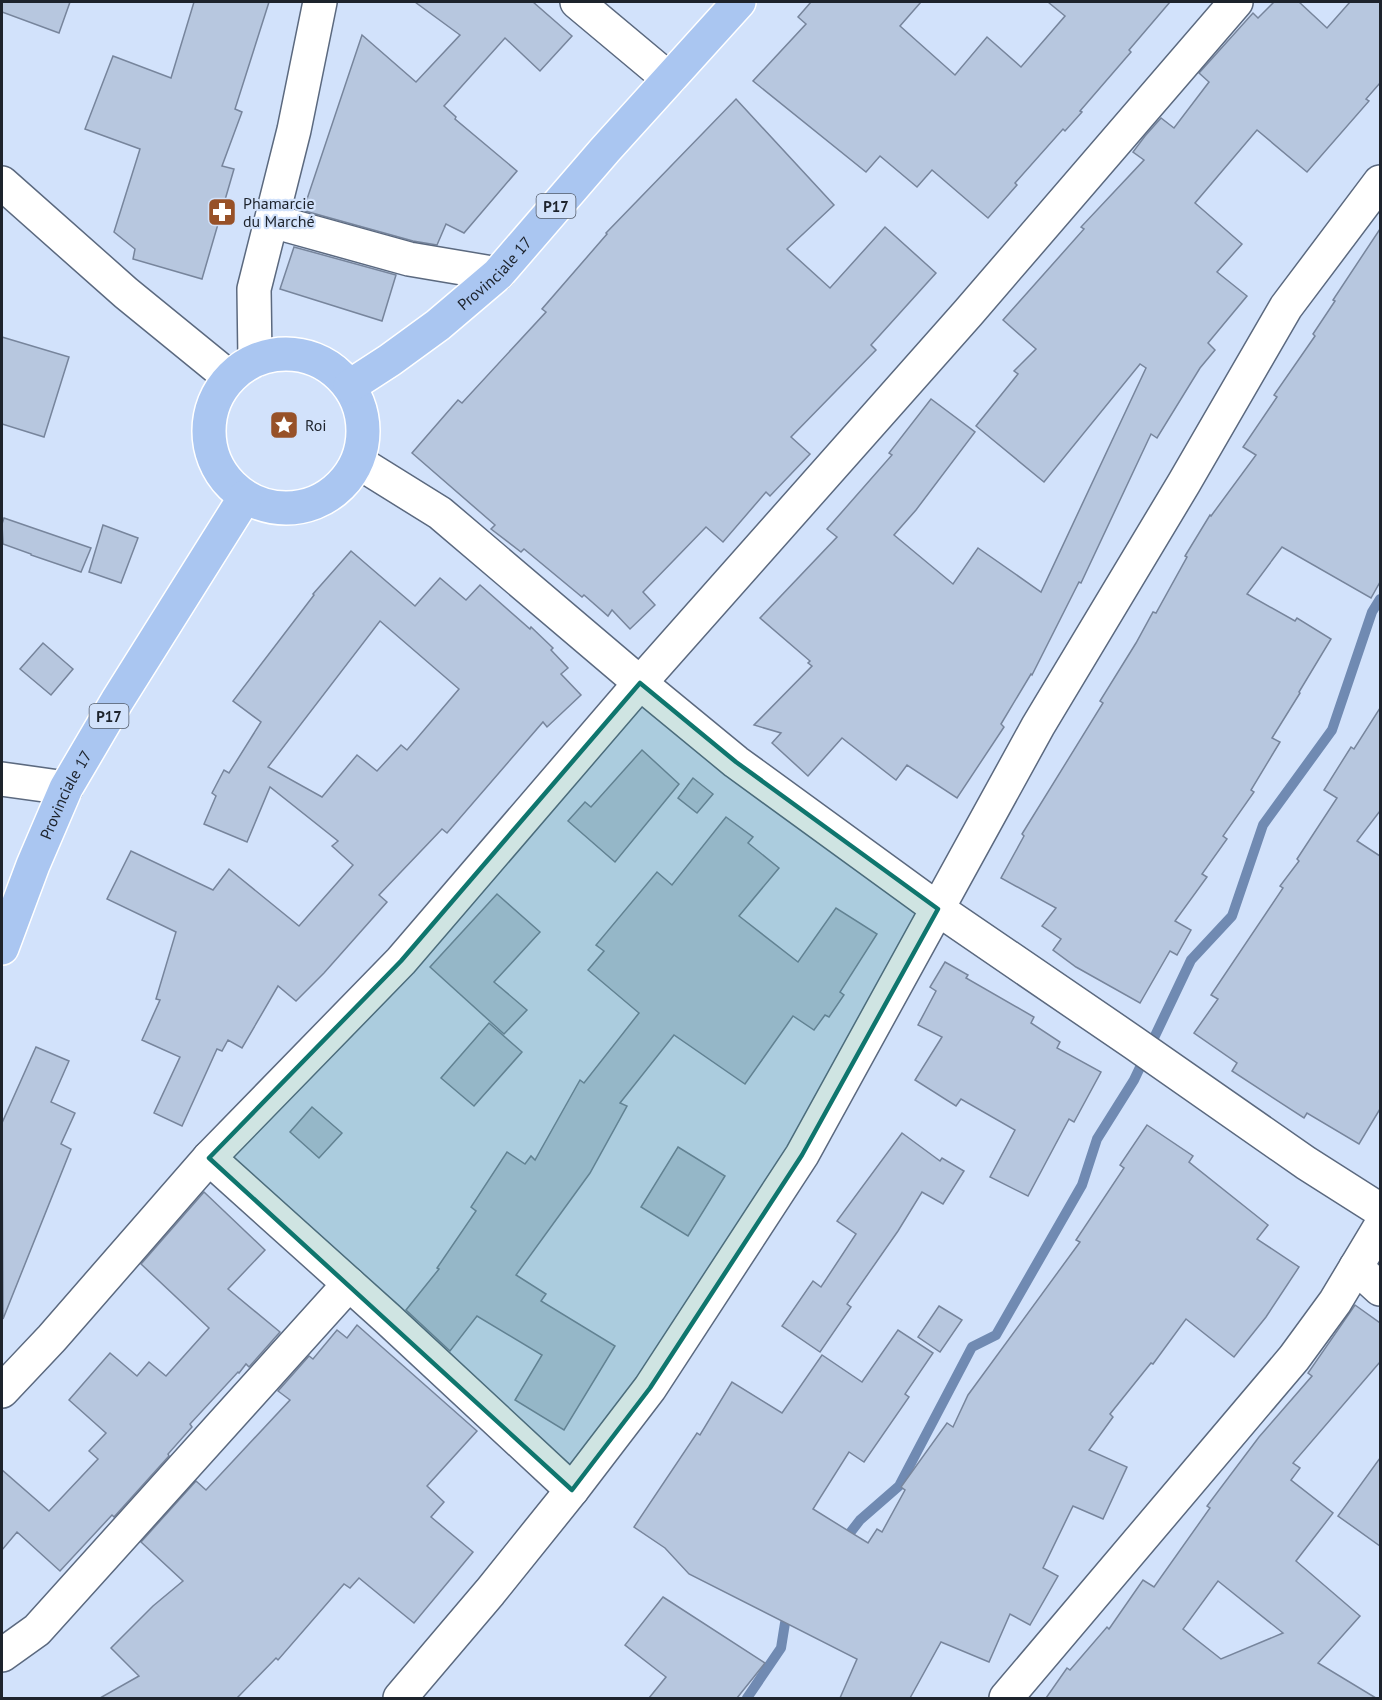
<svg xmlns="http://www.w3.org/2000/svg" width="1382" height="1700" font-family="'PT Sans',sans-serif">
  <rect width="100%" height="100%" fill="#d2e2fb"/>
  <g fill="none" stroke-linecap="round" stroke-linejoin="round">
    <g stroke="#708ab2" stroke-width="10">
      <path d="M843 1542 860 1520 899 1486 972 1347 996 1335 1082 1185 1097 1139 1134 1080 1191 960 1232 916 1263 825 1332 730 1372 612 1380 599"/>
      <path d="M747 1698 781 1648 785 1623 792 1613"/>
    </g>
  </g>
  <g fill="#b7c7df" stroke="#77859c" stroke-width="1.5" fill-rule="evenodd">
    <path d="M2 2H70L59 33 2 12Z"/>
    <path d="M194 2H269L235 109 242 112 222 166 234 169 202 279 133 259 135 249 114 232 140 149 85 129 113 56 171 78Z"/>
    <path d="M415 2H533L572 36 540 71 505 38 444 106 456 117 455 119 517 171 464 233 446 224 437 245 413 241 305 211 306 209 304 208 362 35 416 82 460 35Z"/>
    <path d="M811 2H921L900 26 955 75 987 37 1021 67 1065 16 1048 2H1170L1129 50 1131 52 1080 111 1082 112 1065 131 1063 129 1015 183 1017 185 988 218 932 170 917 187 880 156 866 172 753 81 806 24 798 17Z"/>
    <path d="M1274 2H1299L1327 28 1350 2H1380V83L1366 99 1369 101 1307 172 1257 130 1195 203 1242 244 1217 272 1247 296 1208 343 1215 350 1200 368 1157 438 1151 434 1081 583 1079 582 1032 675 1031 674 1001 724 1004 727 957 798 907 765 896 780 842 738 808 776 772 743 781 733 754 725 812 666 808 663 810 661 760 618 837 537 827 529 892 455 889 453 931 399 975 432 916 510 894 535 953 584 978 548 1041 592 1146 368 1140 364 1044 482 976 426 1018 374 1014 371 1036 349 1003 320 1084 229 1081 227 1144 160 1133 152 1145 136 1161 118 1174 128 1209 82 1199 73 1253 13 1258 18Z"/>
    <path d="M736 99 834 205 787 249 830 288 885 227 936 273 871 345 876 350 791 437 810 454 770 496 766 492 723 542 706 527 643 592 655 605 630 629 612 610 608 616 584 595 582 597 524 549 521 552 491 529 495 525 412 453 458 400 462 403 546 312 542 309 607 234 606 233Z"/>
    <path d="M1380 229V582L1371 598 1282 547 1247 594 1295 621 1297 618 1331 639 1299 692 1300 693 1272 738 1280 742 1251 790 1254 792 1223 836 1227 839 1202 874 1207 877 1175 921 1191 930 1177 955 1170 951 1140 1003 1076 967 1053 950 1061 939 1042 926 1056 908 1001 878 1024 836 1022 834 1103 703 1100 701 1136 643 1153 612 1156 613 1187 557 1185 556 1210 515 1211 516 1256 455 1243 447 1277 397 1274 395 1315 336 1313 334 1335 301 1333 300Z"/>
    <path d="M294 247 396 275 382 321 280 289Z"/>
    <path d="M2 337 69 357 44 437 2 424Z"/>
    <path d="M4 518 91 548 81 572 31 555V554L3 544 2 524Z"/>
    <path d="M103 525 138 538 121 583 89 572Z"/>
    <path d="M351 551 415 606 440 578 466 600 480 585 530 629 531 627 553 648 551 650 568 668 561 674 581 695 547 727 543 722 447 833 442 829 379 895 387 902 324 973 296 1001 278 986 242 1048 228 1040 222 1051 217 1049 182 1126 154 1113 180 1057 142 1040 160 1000 156 999 176 932 107 899 131 851 213 890 229 869 299 926 353 865 332 846 338 841 270 787 247 842 204 824 216 796 212 793 224 770 229 773 261 722 233 701 314 595 313 594ZM380 621 459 689 407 750 401 745 377 771 357 755 322 797 268 767Z"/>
    <path d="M43 643 73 669 51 695 20 669Z"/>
    <path d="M1380 708V811L1357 841 1380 856V1109L1359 1144 1307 1113 1304 1118 1232 1071 1237 1063 1194 1033 1218 999 1211 995 1283 888 1280 886 1299 861 1297 859 1337 798 1324 790 1351 747 1354 749Z"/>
    <path d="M642 750 679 784 615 862 568 821 585 802 591 807Z"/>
    <path d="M693 778 713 794 697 813 678 798Z"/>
    <path d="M726 817 753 837 748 843 779 868 739 916 798 962 836 908 877 934 840 992 844 995 829 1017 825 1015 814 1030 793 1016 745 1084 674 1035 620 1103 627 1106 590 1173 516 1275 546 1294 541 1301 615 1346 564 1430 515 1400 542 1355 477 1316 450 1351 406 1310 439 1269 437 1268 476 1211 471 1207 507 1152 525 1164 531 1156 535 1160 580 1080 584 1083 639 1013 588 970 604 951 596 945 657 872 672 885Z"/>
    <path d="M497 894 540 932 494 982 527 1010 504 1034 430 967Z"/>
    <path d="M945 962 968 975 966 978 1034 1017 1031 1023 1060 1042 1057 1048 1101 1072 1074 1122 1069 1119 1028 1196 990 1177 1015 1130 961 1099 956 1106 915 1080 942 1037 918 1025 936 991 930 987Z"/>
    <path d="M489 1023 522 1052 474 1106 441 1078Z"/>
    <path d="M36 1047 69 1061 51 1102 75 1113 61 1144 71 1149 3 1319 2 1123Z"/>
    <path d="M312 1107 342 1133 319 1158 290 1132Z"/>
    <path d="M1147 1125 1193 1156 1189 1162 1268 1225 1257 1239 1299 1267 1266 1317 1234 1357 1186 1319 1153 1364 1151 1363 1110 1414 1113 1417 1089 1450 1127 1467 1103 1519 1073 1506 1043 1568 1058 1576 1030 1625 1010 1614 989 1662 941 1642 910 1698H840L857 1659 689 1574 665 1548 634 1527 697 1433 700 1435 732 1382 782 1413 822 1355 862 1382 898 1330 933 1353 905 1394 909 1397 864 1462 849 1452 813 1509 868 1543 877 1529 882 1532 905 1490 901 1487 947 1423 953 1427 968 1395 1080 1242 1076 1240 1124 1168 1120 1165Z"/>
    <path d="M902 1133 940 1161 942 1158 964 1171 943 1204 922 1192 898 1231 847 1304 851 1307 820 1352 782 1326 813 1281 821 1287 856 1234 837 1221Z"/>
    <path d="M678 1147 725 1176 688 1236 641 1207Z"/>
    <path d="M204 1192 265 1250 228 1289 280 1332 249 1367 246 1364 239 1373 238 1372 190 1424 192 1427 168 1454 169 1456 114 1517 112 1515 60 1571 17 1532 2 1550V1470L49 1511 98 1459 89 1451 106 1433 69 1400 110 1353 137 1376 149 1362 166 1376 209 1328 141 1264Z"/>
    <path d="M1355 1305 1380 1323V1362L1293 1463 1300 1468 1291 1480 1333 1513 1296 1561 1360 1616 1318 1663 1376 1698H1046L1067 1668 1070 1670 1107 1627 1109 1629 1143 1580 1154 1587 1210 1508 1207 1506 1259 1437 1312 1376 1308 1373ZM1218 1581 1283 1633 1221 1659 1183 1629Z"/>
    <path d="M939 1306 962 1320 940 1352 918 1337Z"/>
    <path d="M357 1325 477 1431 427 1486 444 1502 431 1517 473 1552 414 1623 359 1578 350 1588 344 1584 278 1660 276 1658 237 1698H100L139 1676 111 1648 153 1606 183 1581 141 1542 196 1481 206 1490 290 1400 278 1391 309 1356 313 1359 337 1330 347 1338Z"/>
    <path d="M1380 1458V1546L1338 1516Z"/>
    <path d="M663 1597 765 1663 737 1698H649L666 1677 625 1645Z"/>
  </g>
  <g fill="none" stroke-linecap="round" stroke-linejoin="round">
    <g stroke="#5b697f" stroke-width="36">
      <g id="minor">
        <path d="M577 2 669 79"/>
        <path d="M2 183 126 293 229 377"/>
        <path d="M272 221 409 259 498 274"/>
        <path d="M255 360 254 289 294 130 320 2"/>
        <path d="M358 462 440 513 640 683 736 762 938 909 1134 1043 1306 1163 1380 1210"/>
        <path d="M2 779 66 788"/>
        <path d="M209 1158 388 1319 572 1490"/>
        <path d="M1356 1267 1380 1289"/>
        <path d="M2 1391 52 1338 209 1158 401 961 640 683 968 313 1236 2"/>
        <path d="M2 1655 37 1630 349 1284"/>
        <path d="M400 1698 490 1592 572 1490 650 1388 802 1155 1038 726 1184 483 1286 307 1380 182"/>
        <path d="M1006 1698 1294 1358 1335 1302 1380 1227"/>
      </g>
    </g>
    <g stroke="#fff" stroke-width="36">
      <g id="major">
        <circle cx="286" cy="431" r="77"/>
        <path id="s1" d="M350 386 390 360 438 325 498 274 605 150 739 2"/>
        <path id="s2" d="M2 948 33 865 66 788 117 701 245 497"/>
      </g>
    </g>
    <use href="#minor" stroke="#fff" stroke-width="33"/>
    <use href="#major" stroke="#aac6f1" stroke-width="33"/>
  </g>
  <path fill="#0f766e" fill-opacity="0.2" stroke="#0f766e" stroke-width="4.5" stroke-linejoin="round" d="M640 683 736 762 938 909 802 1155 650 1388 572 1490 209 1158 401 961Z"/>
  <defs>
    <g id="pharmacy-square" transform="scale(1.5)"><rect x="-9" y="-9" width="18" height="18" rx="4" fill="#975128" stroke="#d2e2fb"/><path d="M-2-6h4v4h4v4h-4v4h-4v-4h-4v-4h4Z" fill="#fff"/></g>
    <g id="sight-square" transform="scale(1.5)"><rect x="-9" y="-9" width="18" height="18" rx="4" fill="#975128" stroke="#d2e2fb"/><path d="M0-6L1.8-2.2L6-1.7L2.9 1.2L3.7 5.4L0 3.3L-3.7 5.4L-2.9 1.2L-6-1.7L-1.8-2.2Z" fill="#fff"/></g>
  </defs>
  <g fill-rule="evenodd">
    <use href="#pharmacy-square" x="222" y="212"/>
    <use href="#sight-square" x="284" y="425"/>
  </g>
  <g text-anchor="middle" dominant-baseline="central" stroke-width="4.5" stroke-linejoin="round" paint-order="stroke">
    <g fill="#d2e2fb" stroke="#535c6a" stroke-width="1.5">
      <rect x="536.5" y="194" width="39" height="24" rx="4.5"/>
      <rect x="89.5" y="704" width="39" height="24" rx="4.5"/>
    </g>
    <g font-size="15" font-weight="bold" fill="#1d232c">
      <text x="556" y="206">P17</text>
      <text x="109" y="716">P17</text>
    </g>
    <g font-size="16" fill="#1d232c" stroke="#d2e2fb" text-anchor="start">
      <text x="243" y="203">Phamarcie<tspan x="243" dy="18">du Marché</tspan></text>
      <text x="305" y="425">Roi</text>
    </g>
    <g font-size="16" fill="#1d232c" stroke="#d2e2fb">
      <text stroke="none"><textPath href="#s1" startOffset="184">Provinciale 17</textPath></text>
      <text stroke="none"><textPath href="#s2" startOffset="166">Provinciale 17</textPath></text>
    </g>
  </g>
  <rect width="1382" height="1700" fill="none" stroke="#1d232c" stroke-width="6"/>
</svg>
